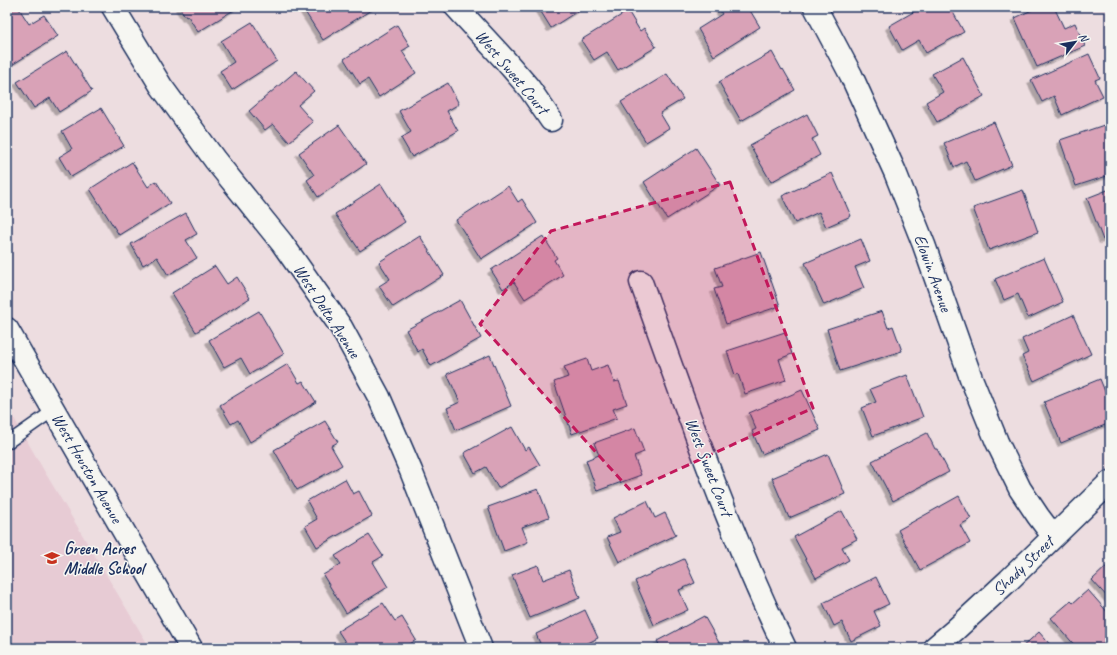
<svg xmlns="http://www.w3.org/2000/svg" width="1117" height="655" font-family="Caveat,sans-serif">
  <defs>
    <filter id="shadow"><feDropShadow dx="-3.5" dy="3.5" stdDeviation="0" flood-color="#0004"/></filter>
  </defs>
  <rect width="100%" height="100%" fill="#eddde0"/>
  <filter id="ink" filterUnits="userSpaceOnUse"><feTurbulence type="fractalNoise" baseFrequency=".025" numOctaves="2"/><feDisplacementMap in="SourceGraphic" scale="8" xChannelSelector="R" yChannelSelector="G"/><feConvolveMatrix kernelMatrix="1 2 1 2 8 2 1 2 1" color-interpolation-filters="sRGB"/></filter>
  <g filter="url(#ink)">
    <path fill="#e7cbd4" d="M7 406 46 474 150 648H7Z"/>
    <g fill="#d9a2b7" stroke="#1b2f5e" filter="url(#shadow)">
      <path d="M7 7H18L29 24 44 15 58 36 7 68Z"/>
      <path d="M179 7H237V8L198 32 188 16 186 17Z"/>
      <path d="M302 7H376L323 40Z"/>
      <path d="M538 7H584L551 28Z"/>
      <path d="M718 7H748L760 27 714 56 698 29 722 14Z"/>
      <path d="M922 7H950L964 32 926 53 919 40 902 50 889 26Z"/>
      <path d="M1038 7H1054L1064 28 1075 23 1085 46 1037 67 1015 18Z"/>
      <path d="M628 11 640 31 644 28 656 47 618 70 607 52 594 60 581 40Z"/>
      <path d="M252 22 277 61 232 90 220 71 234 62 221 41Z"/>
      <path d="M397 25 410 46 402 51 416 73 379 97 368 79 360 84 344 59Z"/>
      <path d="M67 51 92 91 59 112 50 98 34 108 17 82Z"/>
      <path d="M772 52 782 70 783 69 795 90 741 121 719 82Z"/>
      <path d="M1089 54 1100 78 1095 80 1103 96 1062 115 1054 96 1042 102 1031 80Z"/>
      <path d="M963 57 984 96 937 122 926 102 943 92 932 74Z"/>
      <path d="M296 71 314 91 298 105 313 122 289 142 273 124 265 130 249 111Z"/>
      <path d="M667 74 683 99 660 113 669 128 646 142 621 102Z"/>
      <path d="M448 83 459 104 447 111 458 131 412 157 401 138 411 132 399 111Z"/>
      <path d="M101 108 124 146 71 177 59 157 72 149 62 131Z"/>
      <path d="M807 114 818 136 812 139 820 155 771 182 750 145Z"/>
      <path d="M994 122 1012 165 975 181 966 161 954 167 944 143Z"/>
      <path d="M1107 124 1110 133V175L1076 186 1060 140Z"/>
      <path d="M339 125 366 164 318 197 307 180 314 175 299 153Z"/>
      <path d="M696 148 720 185 667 219 644 182Z"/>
      <path d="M132 162 148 187 156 181 170 203 119 235 90 189Z"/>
      <path d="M832 173 851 216 826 227 819 212 795 223 782 196Z"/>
      <path d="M381 184 405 222 360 251 335 214Z"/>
      <path d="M508 186 518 202 522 199 537 223 481 259 456 220Z"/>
      <path d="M1110 189V238L1103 240 1087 198Z"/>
      <path d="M1023 190 1038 232 989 250 973 208Z"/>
      <path d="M186 213 197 234 186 240 197 258 168 275 157 257 143 265 131 244Z"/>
      <path d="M420 236 444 275 393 307 379 286 390 279 379 262Z"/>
      <path d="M543 236 557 258 554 260 563 275 525 299 514 282 503 289 491 270Z"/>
      <path d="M861 239 870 261 855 267 864 288 824 305 805 263Z"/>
      <path d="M761 252 780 306 726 324 714 289 722 287 715 268Z"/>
      <path d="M1044 258 1063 302 1028 318 1018 294 1004 300 995 279Z"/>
      <path d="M215 266 227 284 237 277 250 298 196 332 172 293Z"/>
      <path d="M460 300 481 338 431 366 422 349 418 352 406 330Z"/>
      <path d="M259 311 284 354 250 374 241 358 224 367 209 340Z"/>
      <path d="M882 311 888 328 893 326 902 351 840 371 827 329Z"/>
      <path d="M1073 315 1091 354 1034 381 1022 356 1028 353 1022 339Z"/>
      <path d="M785 332 792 354 779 359 786 380 745 394 738 374 735 375 727 351Z"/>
      <path d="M490 355 511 406 456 430 447 408 460 402 447 374Z"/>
      <path d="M587 359 591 371 608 365 614 382 619 381 627 404 613 409 617 418 572 434 554 382 568 377 564 367Z"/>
      <path d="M288 364 299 383 303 381 316 402 250 442 238 420 231 424 220 405Z"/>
      <path d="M907 375 923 417 873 436 862 408 876 402 870 389Z"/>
      <path d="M1100 379 1110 404V423L1061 443 1044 402Z"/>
      <path d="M802 390 820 430 762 454 752 431 756 429 749 413Z"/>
      <path d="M325 421 338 442 331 446 342 465 297 490 274 450Z"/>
      <path d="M512 427 525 450 529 447 540 465 498 488 486 467 475 473 464 453Z"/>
      <path d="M635 428 644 452 634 456 641 475 597 491 586 460 599 455 594 443Z"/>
      <path d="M927 433 935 449H937L949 472 893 501 872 461Z"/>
      <path d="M828 454 845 494 789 518 772 478Z"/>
      <path d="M345 479 353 494 359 491 372 516 317 547 305 526 317 519 307 501Z"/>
      <path d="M538 489 549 517 522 527 528 542 504 551 488 507Z"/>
      <path d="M959 496 971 519 960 525 970 543 920 570 898 530Z"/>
      <path d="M647 501 655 518 665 513 676 535 619 562 607 537 620 532 613 518Z"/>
      <path d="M842 511 857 539 842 547 849 560 816 578 794 537Z"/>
      <path d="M369 535 383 556 373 562 388 587 346 613 323 575 341 564 335 556Z"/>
      <path d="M684 559 695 583 679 590 688 610 654 625 635 581Z"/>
      <path d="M1110 563V600L1092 580Z"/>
      <path d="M538 565 543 580 569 570 580 598 530 618 512 575Z"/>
      <path d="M876 577 889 604 874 611 881 626 851 641 842 622 834 626 823 603Z"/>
      <path d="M1088 590 1110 615V648H1077L1051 618 1071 601 1073 603Z"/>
      <path d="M383 603 395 621 402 617 416 640 404 648H356L354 645 349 648 338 631Z"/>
      <path d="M585 610 598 638 578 648H542L536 634Z"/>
      <path d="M704 616 722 648H661L657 641Z"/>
      <path d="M1039 632 1053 648H1021Z"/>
    </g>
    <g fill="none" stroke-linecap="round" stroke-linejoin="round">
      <g stroke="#1b2f5e" stroke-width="14">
        <path id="lane" d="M7 443 54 410"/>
      </g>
      <g stroke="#1b2f5e" stroke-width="25">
        <g id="street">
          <path d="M113 7 161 86 215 160 282 243 341 327 379 397 411 471 481 648"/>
          <path d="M456 7 504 59 529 88 551 120"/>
          <path d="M815 7 851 75 895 172 924 245 971 378 997 442 1020 489 1038 516 1053 536"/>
          <path d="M641 282C685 405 728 530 785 648"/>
          <path d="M934 648 955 630 1009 580 1110 482"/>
        </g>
      </g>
      <g stroke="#1b2f5e" stroke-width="25">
        <path id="secondary" d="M7 329 191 648"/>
      </g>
      <use href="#lane" stroke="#f6f6f2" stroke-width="11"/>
      <use href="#street" stroke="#f6f6f2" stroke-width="22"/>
      <use href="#secondary" stroke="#f6f6f2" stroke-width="22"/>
    </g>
  </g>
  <path fill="#c2185b" fill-opacity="0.2" stroke="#c2185b" stroke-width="3" stroke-dasharray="8 5" stroke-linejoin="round" d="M730 182 813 408 631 491 480 324 551 231Z"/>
  <defs>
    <g id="school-bare" transform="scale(1.2)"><path d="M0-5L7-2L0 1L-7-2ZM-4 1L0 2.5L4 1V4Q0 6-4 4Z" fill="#c8321e" stroke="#f6f6f2" stroke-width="2.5" paint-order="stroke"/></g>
  </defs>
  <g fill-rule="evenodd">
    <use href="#school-bare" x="52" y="558"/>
  </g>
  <g text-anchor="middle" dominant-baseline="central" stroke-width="3" stroke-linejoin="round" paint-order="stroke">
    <g font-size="17" fill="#1b2f5e" stroke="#f6f6f2">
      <text transform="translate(512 72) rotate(50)">West Sweet Court</text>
      <text transform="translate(933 273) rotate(70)">Elowin Avenue</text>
      <text transform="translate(327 311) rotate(57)">West Delta Avenue</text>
      <text transform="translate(709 467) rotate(69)">West Sweet Court</text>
      <text transform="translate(87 468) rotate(60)">West Houston Avenue</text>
      <text transform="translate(1023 566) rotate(-44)">Shady Street</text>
    </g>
    <g font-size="17" font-weight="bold" fill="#1b2f5e" stroke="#f6f6f2" text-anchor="start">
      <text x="64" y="548">Green Acres<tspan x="64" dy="20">Middle School</tspan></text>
    </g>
  </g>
  <rect width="1117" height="655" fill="none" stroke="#f6f6f2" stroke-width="24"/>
  <rect x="12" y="12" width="1093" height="631" fill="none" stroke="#1b2f5e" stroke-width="1.5" filter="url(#ink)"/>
  <g transform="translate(1075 42) rotate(59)" stroke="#f6f6f2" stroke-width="3" paint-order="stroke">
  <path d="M0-3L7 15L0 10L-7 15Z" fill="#1b2f5e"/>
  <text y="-6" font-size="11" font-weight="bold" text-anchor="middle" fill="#1b2f5e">N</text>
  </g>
</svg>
